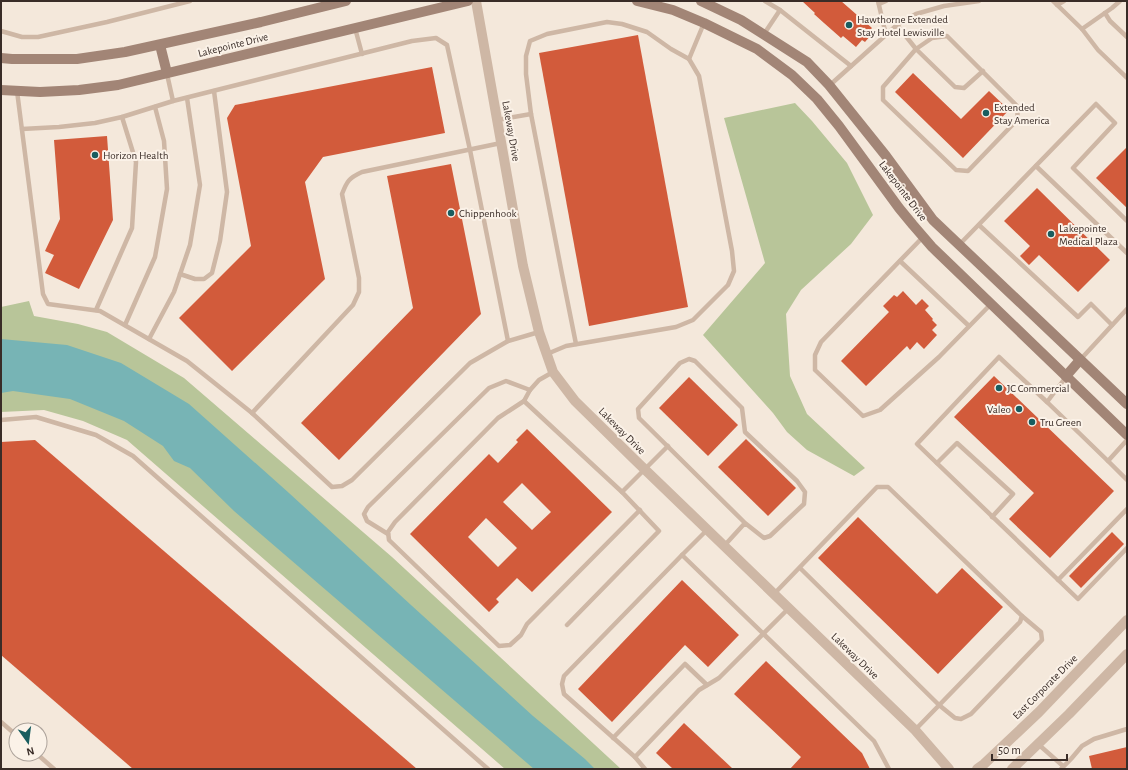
<svg xmlns="http://www.w3.org/2000/svg" width="1128" height="770" font-family="'Alegreya Sans',sans-serif">
  <rect width="100%" height="100%" fill="#f4e8db"/>
  <g fill="#b8c599">
    <path d="M795 103 812 121 847 163 873 215 851 244 801 290 786 314 790 376 807 414 865 468 854 476 807 450 787 432 773 413 703 335 765 263 724 118Z"/>
    <path d="M29 301 34 316 78 324 107 332 184 378 392 557 621 769H505L127 440 83 421 44 410 1 412V307Z"/>
  </g>
  <path fill="#77b4b5" d="M1 339 67 345 121 363 189 404 289 493 411 605 533 716 585 759 595 769H534L234 511 190 468 174 461 163 446 124 421 70 399 13 391 1 393Z"/>
  <g fill="#d25b3b" fill-rule="evenodd">
    <path d="M802 1H841L872 28 868 32 871 35 865 42 862 40 856 47 843 36 841 38 824 23 814 14 815 13Z"/>
    <path d="M638 35 688 307 589 326 539 53Z"/>
    <path d="M432 67 445 133 323 157 305 182 325 279 232 371 179 318 251 246 227 118 235 105Z"/>
    <path d="M913 73 961 119 989 91 1009 110 963 158 895 92Z"/>
    <path d="M107 136 113 220 79 289 45 273 54 255 45 251 60 219 54 140Z"/>
    <path d="M1127 147V208L1096 178Z"/>
    <path d="M451 164 481 314 339 460 301 423 413 308 387 176Z"/>
    <path d="M1037 188 1110 260 1078 292 1039 255 1029 265 1020 256 1030 246 1004 221Z"/>
    <path d="M903 291 916 305 922 299 929 306 925 310 933 319 932 320 937 325 932 330 937 335 924 349 917 342 910 350 907 346 866 386 841 361 889 312 883 306 894 295 897 297Z"/>
    <path d="M994 376 1114 491 1050 558 1009 519 1034 493 954 417Z"/>
    <path d="M689 377 738 425 708 456 659 408Z"/>
    <path d="M527 429 612 512 532 592 517 578 496 599 499 602 489 612 410 534 489 454 498 463 518 442 516 440ZM522 483 551 512 532 530 503 502ZM486 518 517 548 498 567 468 537Z"/>
    <path d="M746 439 796 488 768 516 718 467Z"/>
    <path d="M35 440 417 769H133L1 655V442Z"/>
    <path d="M858 517 937 594 962 568 1003 607 938 674 818 558Z"/>
    <path d="M1112 532 1124 544 1081 588 1069 576Z"/>
    <path d="M682 580 739 635 708 667 685 645 612 722 578 689Z"/>
    <path d="M766 661 862 753 870 769H790L801 757 734 694Z"/>
    <path d="M684 723 733 769H673L656 753Z"/>
    <path d="M1127 747V769H1092L1089 756Z"/>
  </g>
  <g fill="none" stroke-linecap="round" stroke-linejoin="round">
    <g stroke="#ceb7a5" stroke-width="4.5">
      <path d="M765 1 780 10 851 66"/>
      <path d="M878 1 886 35"/>
      <path d="M1053 1 1082 29 1098 50 1127 78"/>
      <path d="M879 4 886 1"/>
      <path d="M1057 5 1064 1"/>
      <path d="M1105 13 1110 21 1127 37"/>
      <path d="M897 25 916 49 883 87V100L956 170 968 171 1017 120 1018 107 947 36 932 38 916 49 955 87 964 88 983 71"/>
      <path d="M355 28 362 54"/>
      <path d="M1082 29 1112 8 1120 1"/>
      <path d="M1 31 22 37H38L107 22 190 1"/>
      <path d="M764 34 780 10"/>
      <path d="M167 74 173 101"/>
      <path d="M830 85 897 25 916 14 944 6 979 1"/>
      <path d="M17 91 43 294 48 304 100 311 187 361 252 413 332 487 342 486 352 480 470 363 508 341 539 332"/>
      <path d="M497 120 531 114"/>
      <path d="M22 129 59 127 95 123 122 117 173 101 412 41 436 38 447 45 470 150 508 341"/>
      <path d="M1036 166 1127 253"/>
      <path d="M979 225 1078 317 1091 304 1112 325"/>
      <path d="M923 237 821 342 815 355V370L863 416 880 410 939 357 991 304"/>
      <path d="M959 245 1096 104 1115 123 1073 168 1127 221"/>
      <path d="M900 261 969 326"/>
      <path d="M180 274 195 279H204L212 273 220 241 227 192 214 91"/>
      <path d="M96 310 132 228 136 162 122 117"/>
      <path d="M125 325 155 257 167 189 164 141 155 107"/>
      <path d="M149 339 174 292 190 245 200 185 187 98"/>
      <path d="M576 344 562 274 531 114 526 74V56L530 41 547 34 607 22 622 24 647 32 671 49 689 59"/>
      <path d="M547 354 566 346 676 327 693 320 728 285 734 271 732 251 699 76 689 59 704 23"/>
      <path d="M1080 360 1127 309"/>
      <path d="M553 372 539 380 530 390 524 401 498 418 395 522 388 532 389 540 499 646 510 645 521 635 527 624 640 510"/>
      <path d="M1066 377 1047 402 999 357 917 444 1078 599 1127 548"/>
      <path d="M524 401 622 492"/>
      <path d="M1047 402 1108 461"/>
      <path d="M252 413 353 305 359 292V278L342 194C347 181 349 178 362 172L501 143"/>
      <path d="M1 420 36 417 96 435 133 456 488 769"/>
      <path d="M1127 440 1108 461 1127 480"/>
      <path d="M937 463 957 443 1013 494 992 517"/>
      <path d="M388 534 367 521 364 514 368 507 489 388 506 381 530 390"/>
      <path d="M724 546 745 523 764 538 770 536 804 504 805 492 797 481 745 432 742 408 695 361 689 359 680 363 638 409 639 418 745 523"/>
      <path d="M682 555 707 530"/>
      <path d="M800 568 939 705 955 718 961 719 971 714 1042 640 1041 632 1022 616"/>
      <path d="M1058 580 1127 509"/>
      <path d="M774 594 877 487H888L1022 616 1020 622 915 730"/>
      <path d="M567 625 659 531 622 492 668 446"/>
      <path d="M1 722 16 735"/>
      <path d="M613 738 685 664 707 685"/>
      <path d="M1038 744 1063 766"/>
      <path d="M37 754 54 769"/>
      <path d="M635 757 699 690 719 678 789 608"/>
      <path d="M645 769 635 757 564 694 562 684 564 676 682 555 874 741 889 769"/>
      <path d="M1061 769 1071 759 1082 746 1094 739 1127 729"/>
    </g>
    <g stroke="#ceb7a5" stroke-width="10">
      <path d="M476 1 523 266 539 332 553 372 575 401 634 459 915 730 949 769"/>
      <path d="M977 769 984 764 1039 712 1127 620"/>
      <path d="M1012 769 1069 714 1127 654"/>
    </g>
    <g stroke="#a28576" stroke-width="10">
      <path d="M637 1 673 10 704 23 757 49 792 75 817 99 839 126 899 208 913 225 932 247 1127 435"/>
      <path d="M701 1 741 20 807 62 829 85 886 156 933 220 1127 404"/>
      <path d="M160 45 167 73"/>
      <path d="M1 58 12 59H77L125 52 261 22 346 1"/>
      <path d="M1 90 40 92 79 90 118 85 468 1"/>
      <path d="M1066 376 1080 360"/>
    </g>
  </g>
  <g fill="#185d5f" stroke="#fbf2e8" stroke-width="1.5">
    <circle cx="849" cy="25" r="4"/>
    <circle cx="986" cy="113" r="4"/>
    <circle cx="95" cy="155" r="4"/>
    <circle cx="451" cy="213" r="4"/>
    <circle cx="1051" cy="234" r="4"/>
    <circle cx="999" cy="388" r="4"/>
    <circle cx="1019" cy="409" r="4"/>
    <circle cx="1032" cy="422" r="4"/>
  </g>
  <g text-anchor="middle" dominant-baseline="central" stroke-width="4" stroke-linejoin="round" paint-order="stroke">
    <g font-size="11" fill="#392c27" stroke="#fbf2e8" text-anchor="start">
      <text x="857" y="19">Hawthorne Extended<tspan x="857" dy="13">Stay Hotel Lewisville</tspan></text>
      <text x="994" y="107">Extended<tspan x="994" dy="13">Stay America</tspan></text>
      <text x="103" y="155">Horizon Health</text>
      <text x="459" y="213">Chippenhook</text>
      <text x="1059" y="228">Lakepointe<tspan x="1059" dy="13">Medical Plaza</tspan></text>
      <text x="1007" y="388">JC Commercial</text>
      <text x="1011" y="409" text-anchor="end">Valeo</text>
      <text x="1040" y="422">Tru Green</text>
    </g>
    <g font-size="11" fill="#392c27" stroke="#fbf2e8">
      <text transform="translate(233 45) rotate(-14)">Lakepointe Drive</text>
      <text transform="translate(511 131) rotate(80)">Lakeway Drive</text>
      <text transform="translate(903 191) rotate(53)">Lakepointe Drive</text>
      <text transform="translate(622 431) rotate(45)">Lakeway Drive</text>
      <text transform="translate(855 656) rotate(44)">Lakeway Drive</text>
      <text transform="translate(1045 687) rotate(-45)">East Corporate Drive</text>
    </g>
  </g>
  <rect width="1128" height="770" fill="none" stroke="#392c27" stroke-width="4"/>
  <g transform="translate(28 742) rotate(166)"><circle r="19" fill="#fbf2e8" stroke="#ada39b"/>
  <path d="M0-3L7 15L0 10L-7 15Z" fill="#185d5f"/>
  <text y="-6" font-size="11" font-weight="bold" text-anchor="middle" fill="#392c27">N</text>
  </g>
  <path d="M992 754v6h75v-6" fill="none" stroke="#392c27" stroke-width="2"/>
  <text x="998" y="754" font-size="12" fill="#392c27" stroke="#fbf2e8" stroke-width="3" paint-order="stroke">50 m</text>
</svg>
